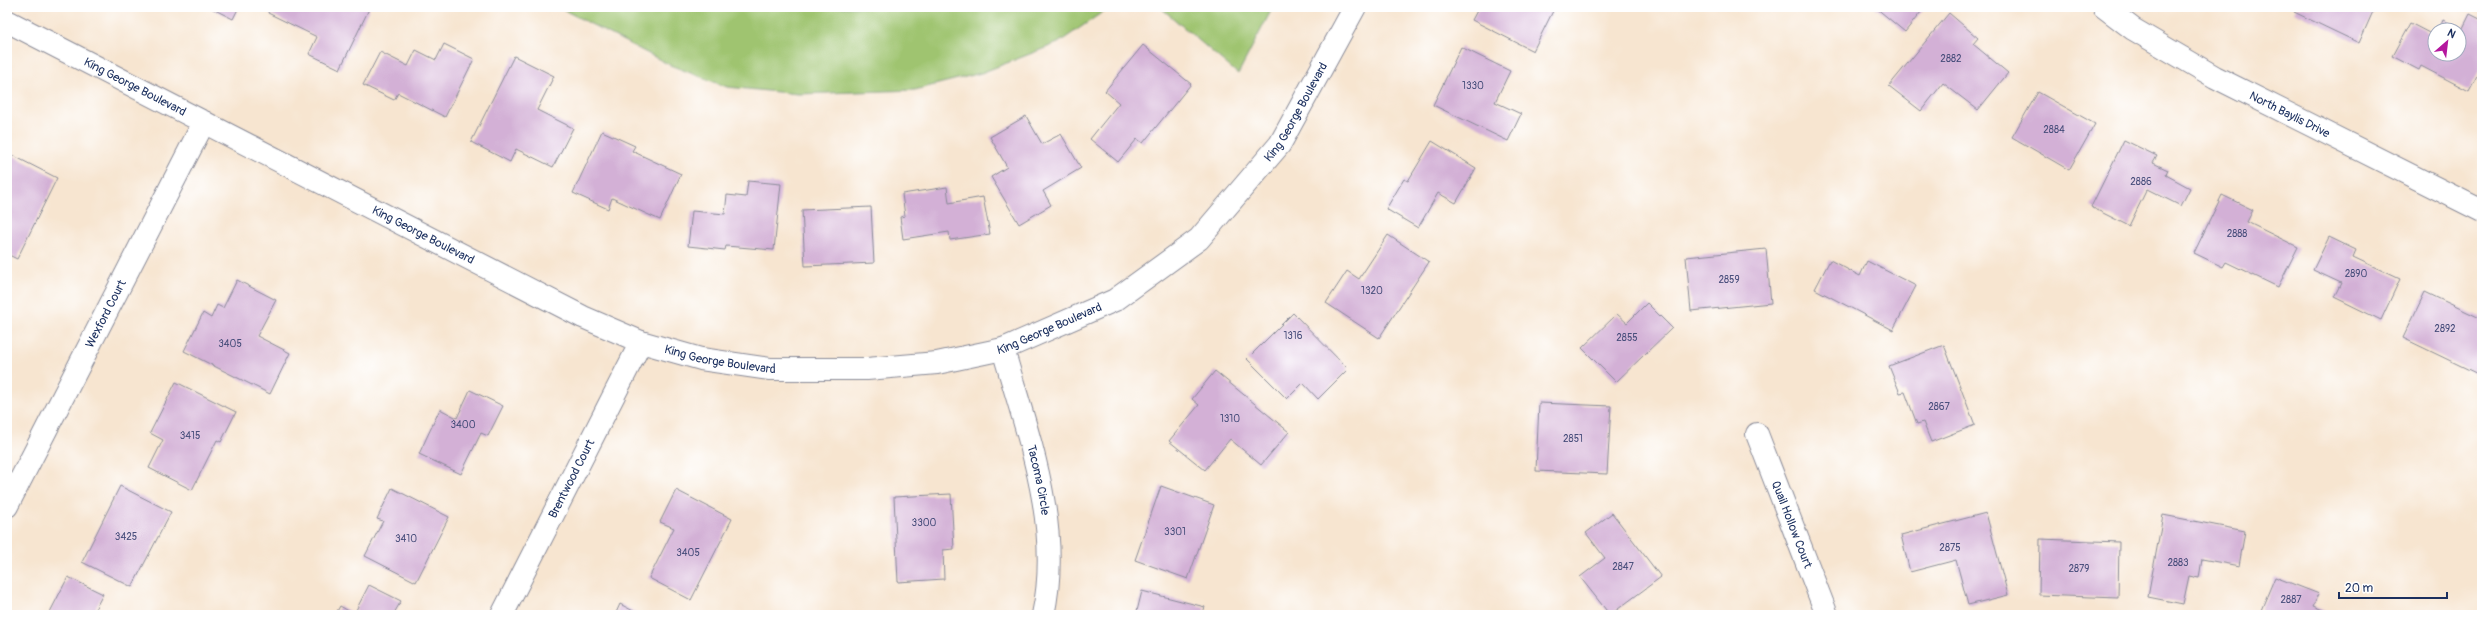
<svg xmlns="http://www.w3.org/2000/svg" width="2489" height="622" font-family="Pangolin,sans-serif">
  <rect width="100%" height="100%" fill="#fff"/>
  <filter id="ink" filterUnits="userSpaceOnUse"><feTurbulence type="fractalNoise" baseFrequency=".025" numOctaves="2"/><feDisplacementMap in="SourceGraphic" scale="8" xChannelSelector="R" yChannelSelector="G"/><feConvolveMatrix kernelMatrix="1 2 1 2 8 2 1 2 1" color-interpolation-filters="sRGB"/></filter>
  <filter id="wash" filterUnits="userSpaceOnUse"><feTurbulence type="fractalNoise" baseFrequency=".012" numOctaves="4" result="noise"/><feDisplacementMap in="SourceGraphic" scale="16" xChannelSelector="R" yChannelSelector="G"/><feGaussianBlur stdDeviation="0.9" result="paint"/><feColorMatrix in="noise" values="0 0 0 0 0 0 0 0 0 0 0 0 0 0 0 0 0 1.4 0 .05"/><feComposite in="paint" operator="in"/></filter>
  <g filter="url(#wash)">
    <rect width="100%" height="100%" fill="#f7e5d0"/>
    <g fill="#9fc46f" stroke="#5d7a66">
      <path d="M558 7H1110L1058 43 981 73 915 90 798 94 727 87 670 65Z"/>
      <path d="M1160 7H1273L1238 74Z"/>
    </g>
    <g id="blocks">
      <g fill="#d3b0d6">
        <path d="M209 7H239L233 19Z"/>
        <path d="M270 7H370L340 69 309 54 317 37 268 13Z"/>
        <path d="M1479 7H1555L1533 51 1472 20Z"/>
        <path d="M1875 7H1925L1905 32Z"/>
        <path d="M2297 7H2375L2359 43 2294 12Z"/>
        <path d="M1949 13 1978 38 1973 44 2008 73 1978 110 1943 83 1921 111 1889 86Z"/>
        <path d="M2470 14 2482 20V66L2469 91 2421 66 2419 70 2392 56 2410 23 2435 36V54H2459V30H2439L2443 20 2462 30Z"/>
        <path d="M444 44 474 59 445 117 398 93 394 100 363 85 380 52 408 66 416 50 436 60Z"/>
        <path d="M1143 45 1191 84 1143 143 1137 139 1118 162 1090 139 1119 103 1105 91Z"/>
        <path d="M1461 47 1510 71 1495 102 1521 114 1508 141 1433 105Z"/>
        <path d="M514 56 554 76 537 110 573 128 553 167 516 149 510 162 471 142Z"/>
        <path d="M2038 92 2095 124 2069 170 2012 137Z"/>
        <path d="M1026 116 1042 144 1061 134 1081 168 1043 191 1051 205 1019 224 991 177 1007 167 990 137Z"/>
        <path d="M602 131 635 146 632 151 681 174 660 220 612 198 608 209 573 193Z"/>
        <path d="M2124 140 2157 156 2153 163 2168 170 2166 175 2190 188 2181 206 2147 189 2129 226 2091 207Z"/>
        <path d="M1432 141 1476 168 1456 203 1438 193 1418 228 1386 209 1404 179 1408 181Z"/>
        <path d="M10 154 57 178 17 259 7 254V160Z"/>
        <path d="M748 181 781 184 774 250 726 246 725 250 688 246 692 211 725 214 727 195 746 197Z"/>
        <path d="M947 187 949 203 983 197 990 234 950 240 949 232 903 239 900 217 905 216 902 194Z"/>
        <path d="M2222 195 2253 210 2247 222 2298 247 2278 287 2226 262 2223 267 2194 253Z"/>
        <path d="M871 207 874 263 805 266 802 210Z"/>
        <path d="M1388 235 1429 262 1379 338 1326 303 1347 271 1359 279Z"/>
        <path d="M2329 237 2356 250 2353 257 2400 279 2381 320 2334 297 2341 283 2313 270Z"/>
        <path d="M1766 249 1771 303 1691 311 1686 257Z"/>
        <path d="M1830 260 1860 276 1867 261 1916 286 1893 330 1815 289Z"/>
        <path d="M237 280 276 300 257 336 290 353 270 394 184 351 203 313 211 318 217 305 223 308Z"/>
        <path d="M2425 292 2482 319V376L2403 338Z"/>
        <path d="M1647 303 1672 328 1616 382 1582 348 1617 314 1627 323Z"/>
        <path d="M1293 313 1348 369 1318 399 1303 383 1287 399 1247 359Z"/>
        <path d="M1944 345 1975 425 1931 442 1923 422 1917 424 1905 392 1900 393 1889 366Z"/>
        <path d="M1215 371 1289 432 1261 465 1230 439 1205 470 1169 441 1199 405 1192 399Z"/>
        <path d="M176 382 236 412 221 442 217 440 192 490 149 468 163 440 150 433Z"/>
        <path d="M470 390 503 406 488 436 481 433 461 474 419 454 440 409 457 418Z"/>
        <path d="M1539 403 1611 406 1607 474 1536 471Z"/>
        <path d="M120 486 171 512 132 587 82 562Z"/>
        <path d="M1161 486 1214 505 1188 579 1135 560Z"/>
        <path d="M392 488 449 517 416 582 365 556 383 521 377 519Z"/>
        <path d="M676 490 732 519 691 600 649 578 674 528 660 522Z"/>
        <path d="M951 494 954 549 943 550 944 579 898 582 894 497Z"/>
        <path d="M1612 513 1661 577 1610 615 1580 577 1605 558 1586 533Z"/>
        <path d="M1986 513 2008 595 1968 605 1956 560 1910 572 1901 535Z"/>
        <path d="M2163 515 2245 531 2239 566 2202 559 2199 578 2189 576 2183 604 2148 597Z"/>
        <path d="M2040 539 2119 542 2118 598 2039 595Z"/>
        <path d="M68 577 103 594 92 615H57L50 612Z"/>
        <path d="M2275 577 2319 594 2313 606 2335 615H2259Z"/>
        <path d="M369 585 401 601 393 615H335L340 606 354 614Z"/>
        <path d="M1142 591 1205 607 1202 615H1136Z"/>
        <path d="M620 604 641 615H615Z"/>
      </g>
    </g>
  </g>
  <g filter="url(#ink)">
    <use href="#blocks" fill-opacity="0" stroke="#898a97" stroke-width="1"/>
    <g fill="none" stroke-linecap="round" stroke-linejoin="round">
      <g stroke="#898a97" stroke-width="24">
        <g id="minor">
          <path id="s1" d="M2104 7 2133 29 2215 77 2482 211"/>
          <path id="s2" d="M7 21 583 317 641 342 701 359 770 369H867L937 363 1003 349 1115 300 1199 239 1280 144 1355 7"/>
          <path id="s3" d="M1003 349C1027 434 1063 526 1043 615"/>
          <path id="s4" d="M1757 434 1827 615"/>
          <path id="s5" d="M7 506 204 122"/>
          <path id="s6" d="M502 615 641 342"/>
        </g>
      </g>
      <use href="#minor" stroke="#fff" stroke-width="22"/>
    </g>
  </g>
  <g text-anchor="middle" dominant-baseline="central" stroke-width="3.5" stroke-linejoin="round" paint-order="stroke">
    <g font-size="10" fill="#494f7c">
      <text x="1951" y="59">2882</text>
      <text x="1473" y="86">1330</text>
      <text x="2054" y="130">2884</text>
      <text x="2141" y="182">2886</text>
      <text x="2237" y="234">2888</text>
      <text x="2356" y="274">2890</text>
      <text x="1729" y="280">2859</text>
      <text x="1372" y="291">1320</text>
      <text x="2445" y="329">2892</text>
      <text x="1293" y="336">1316</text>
      <text x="1627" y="338">2855</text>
      <text x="230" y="344">3405</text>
      <text x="1939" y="407">2867</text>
      <text x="1230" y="419">1310</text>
      <text x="463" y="425">3400</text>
      <text x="190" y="436">3415</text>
      <text x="1573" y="439">2851</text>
      <text x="924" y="523">3300</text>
      <text x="1175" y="532">3301</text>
      <text x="126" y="537">3425</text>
      <text x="406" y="539">3410</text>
      <text x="1950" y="548">2875</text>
      <text x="688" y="553">3405</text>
      <text x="2178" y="563">2883</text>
      <text x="1623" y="567">2847</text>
      <text x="2079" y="569">2879</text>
      <text x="2291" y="600">2887</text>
    </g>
    <g font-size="12" fill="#1b2f5e" stroke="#fff">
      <text stroke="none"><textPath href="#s2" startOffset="144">King George Boulevard</textPath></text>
      <text stroke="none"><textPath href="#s2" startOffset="1464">King George Boulevard</textPath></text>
      <text stroke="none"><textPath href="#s1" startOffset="215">North Baylis Drive</textPath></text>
      <text stroke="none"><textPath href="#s2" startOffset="468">King George Boulevard</textPath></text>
      <text stroke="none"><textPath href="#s5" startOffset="216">Wexford Court</textPath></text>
      <text stroke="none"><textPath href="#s2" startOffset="1128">King George Boulevard</textPath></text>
      <text stroke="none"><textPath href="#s2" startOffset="792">King George Boulevard</textPath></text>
      <text stroke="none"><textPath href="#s6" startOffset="153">Brentwood Court</textPath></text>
      <text stroke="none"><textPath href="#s3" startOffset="136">Tacoma Circle</textPath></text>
      <text stroke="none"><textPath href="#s4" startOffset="97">Quail Hollow Court</textPath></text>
    </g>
  </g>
  <rect width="2489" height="622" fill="none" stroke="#fff" stroke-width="24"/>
  <g transform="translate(2447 42) rotate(28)"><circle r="19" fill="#ffffff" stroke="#a4acbf"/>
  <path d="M0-3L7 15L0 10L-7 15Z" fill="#b5179e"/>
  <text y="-6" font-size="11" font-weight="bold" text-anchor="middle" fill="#1b2f5e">N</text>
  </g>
  <path d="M2339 592v6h108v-6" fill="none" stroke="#1b2f5e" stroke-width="2"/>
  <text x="2345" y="592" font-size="12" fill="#1b2f5e" stroke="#ffffff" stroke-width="3" paint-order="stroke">20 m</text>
</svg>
